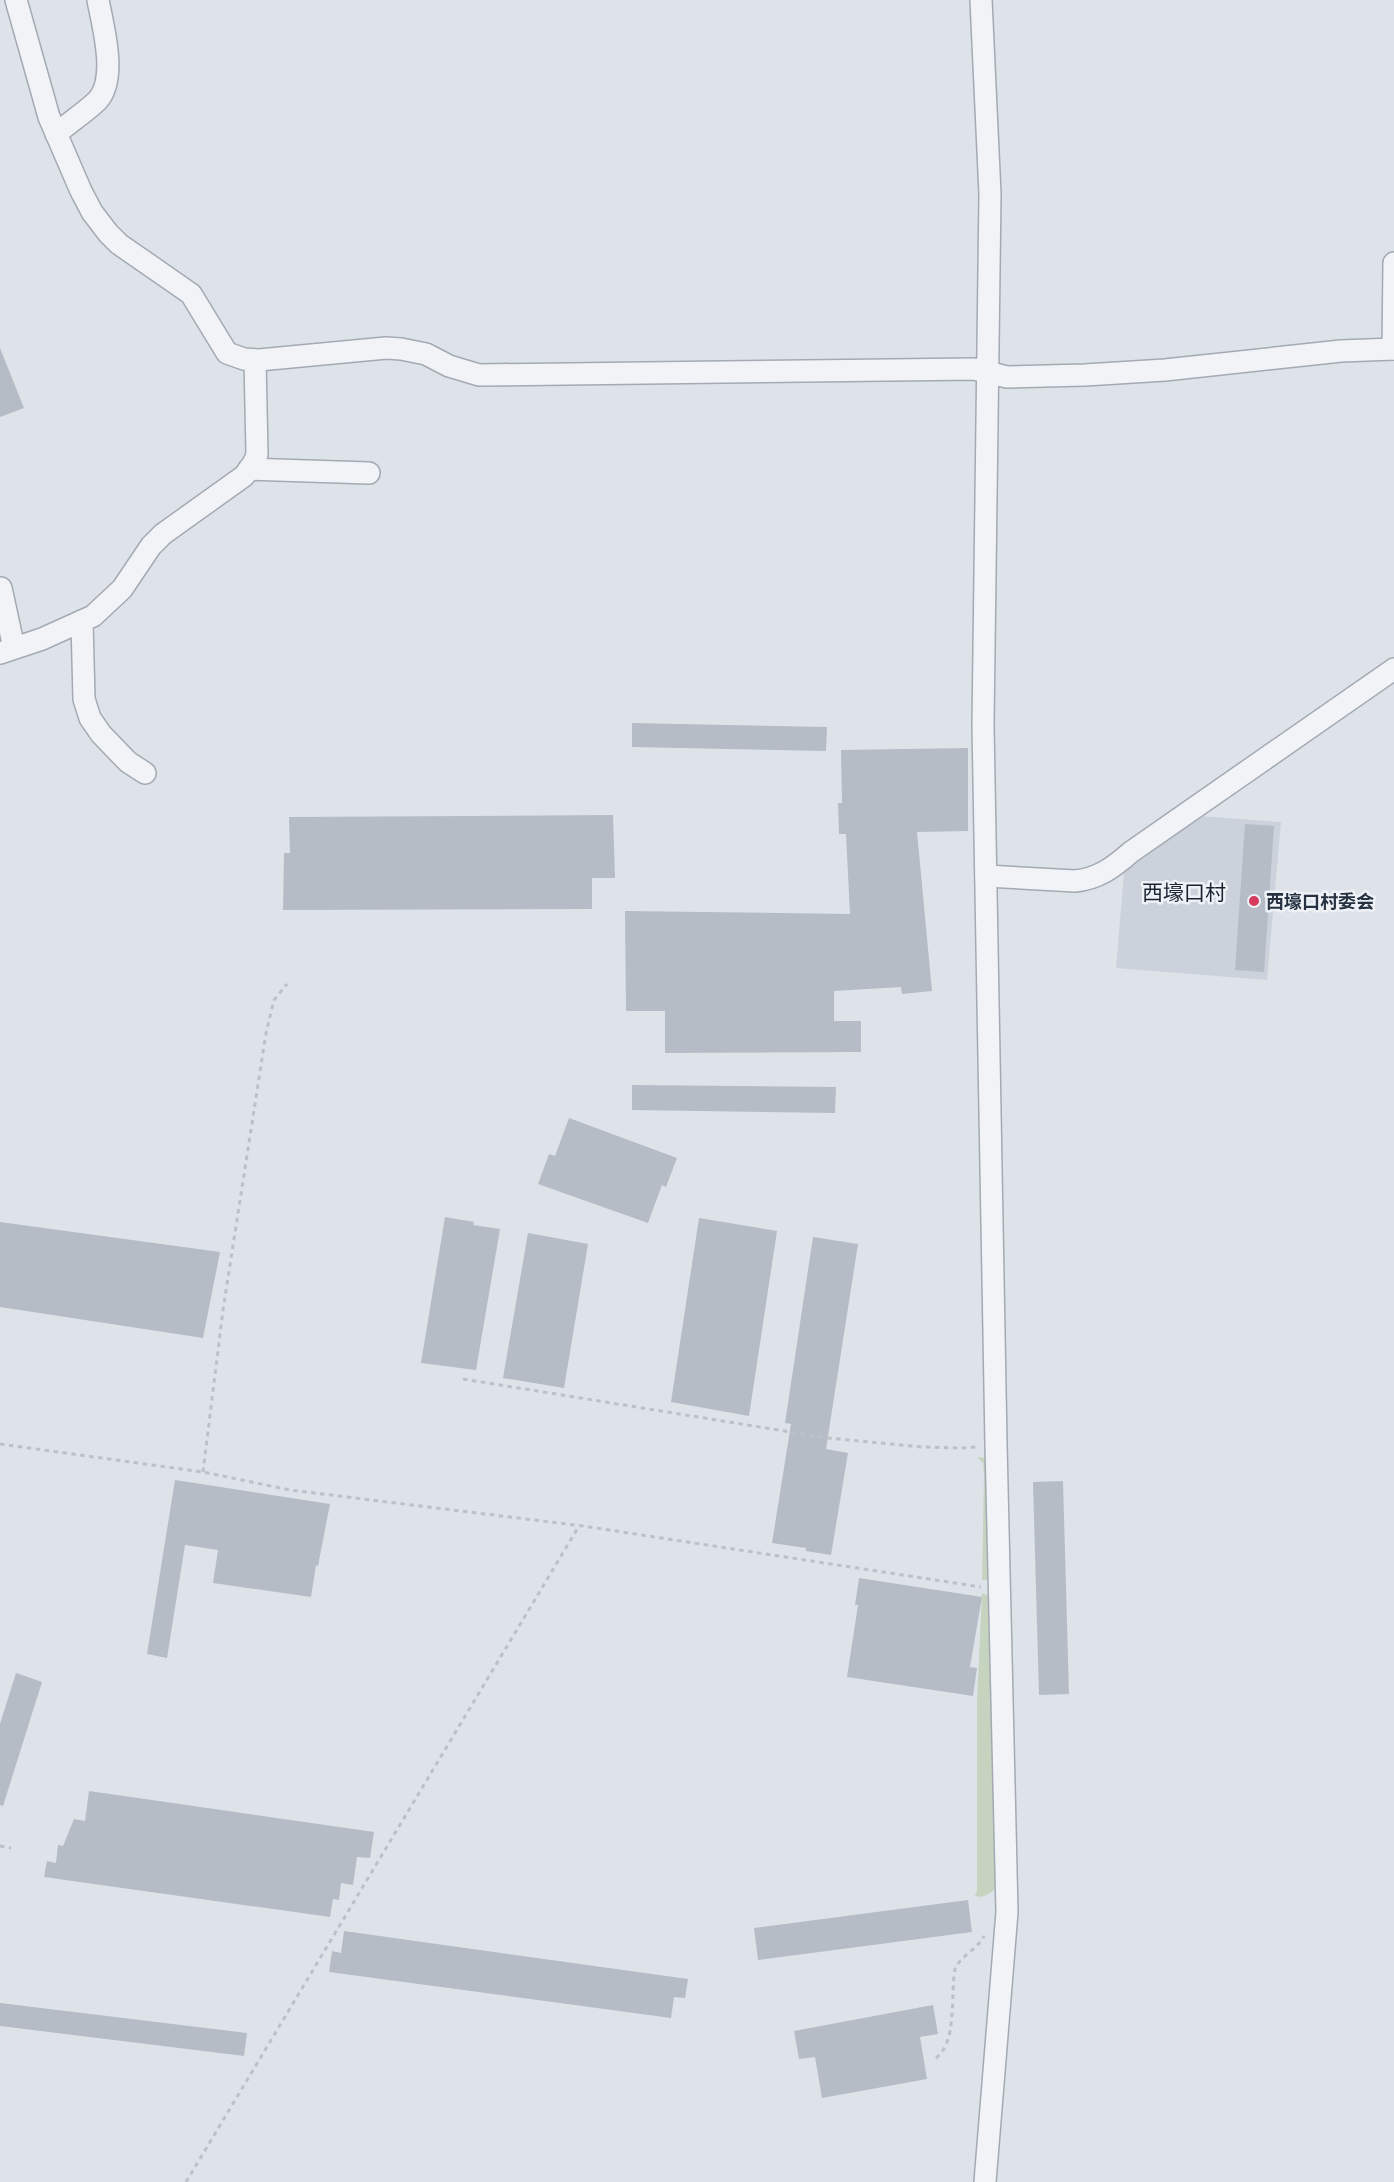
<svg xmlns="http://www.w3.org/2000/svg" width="1394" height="2182" font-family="'Titillium Web','Noto Sans SC',sans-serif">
  <rect width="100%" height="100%" fill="#dee3e9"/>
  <path fill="#ccd2db" d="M1199 816 1281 822 1267 980 1116 968 1124 873Z"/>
  <g fill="#c5d3bf">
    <path d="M977 1457 988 1458 989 1580H982L984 1476 983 1463Z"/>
    <path d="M982 1593 990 1596 998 1887C990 1892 985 1899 975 1896L977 1890V1702Z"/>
  </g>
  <g fill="#b5bcc6">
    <path d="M0 348 24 408 0 417Z"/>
    <path d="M632 723 827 727 826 751 632 747Z"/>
    <path d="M968 748V831L917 832 932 991 902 994 901 987 834 991V1021H861V1052L665 1053V1011H626L625 911 850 914 846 834H839L838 803H842L841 750Z"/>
    <path d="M613 815 615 878H592V909L283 910 284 853H290L289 817Z"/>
    <path d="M1245 824 1274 826 1264 972 1235 970Z"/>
    <path d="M632 1085 836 1087 835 1113 632 1110Z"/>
    <path d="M569 1118 677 1158 666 1187 662 1185 648 1223 538 1184 549 1154 555 1156Z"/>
    <path d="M445 1217 474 1222 473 1225 500 1229 476 1370 421 1363Z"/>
    <path d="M699 1218 777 1231 749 1416 671 1402Z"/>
    <path d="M0 1222 220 1252 203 1338 0 1307Z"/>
    <path d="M528 1233 588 1244 564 1388 503 1378Z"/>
    <path d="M813 1237 858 1244 826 1449 848 1453 831 1555 806 1551V1548L772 1543 791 1424 785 1423Z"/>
    <path d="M175 1480 330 1504 318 1566 316 1565 311 1597 213 1583 218 1550 185 1545 167 1658 147 1654Z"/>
    <path d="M1063 1481 1069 1694 1039 1695 1033 1482Z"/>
    <path d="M859 1578 982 1597 970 1667 977 1668 973 1696 847 1677 858 1605H855Z"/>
    <path d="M16 1673 42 1682 3 1806 0 1805V1724Z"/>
    <path d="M89 1791 374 1832 370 1858 357 1857 353 1885 341 1883 339 1900 333 1899 330 1917 44 1877 47 1861 56 1863 58 1845 63 1846 74 1819 85 1821Z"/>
    <path d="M968 1900 972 1932 758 1960 754 1928Z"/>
    <path d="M344 1931 688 1979 685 1998 674 1997 671 2018 329 1972 332 1951 341 1953Z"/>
    <path d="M0 2003 247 2033 244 2056 0 2026Z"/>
    <path d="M933 2005 938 2034 920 2037 927 2079 822 2098 815 2057 799 2059 794 2031Z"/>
  </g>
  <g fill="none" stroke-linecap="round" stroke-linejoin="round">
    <g stroke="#a3aab3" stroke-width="24">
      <g id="minor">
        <path d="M16 0 49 117 81 191 92 212 108 233 119 244 191 294 227 353 244 359 259 360 386 348 401 349 426 354 449 366 479 375 974 369 1007 377 1085 375 1165 370 1341 351 1394 349"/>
        <path d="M981 0 990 194 983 725 996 1444 1007 1912 985 2182"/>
        <path d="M56 134C69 123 84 113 97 101 118 79 103 27 98 0"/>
        <path d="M1393 349 1394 263"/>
        <path d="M249 469 369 473"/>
        <path d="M1 588 14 648"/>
        <path d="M82 621 84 699 90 718 101 734 128 762 145 773"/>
        <path d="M0 653 42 639 93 616 122 589 151 546 163 534 244 476C250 469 255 463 257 454L255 360"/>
        <path d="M986 876 1075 881C1098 879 1114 867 1131 852L1394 669"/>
      </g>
    </g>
    <g stroke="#bcc1c8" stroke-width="3" stroke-dasharray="4.5 4.5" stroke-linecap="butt">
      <path d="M463 1379 828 1438 922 1447 962 1448 976 1447"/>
      <path d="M0 1444 203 1472 290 1490 583 1526 981 1587"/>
      <path d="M203 1472 223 1310 266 1033 274 1000 287 984"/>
      <path d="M0 1846 11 1848"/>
      <path d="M936 2058C958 2041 950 1995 955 1969 961 1955 977 1950 984 1936"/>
      <path d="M186 2182 579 1526"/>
    </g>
    <use href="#minor" stroke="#f1f3f7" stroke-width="21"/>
  </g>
  <circle fill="#d73a5d" stroke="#eef2f6" stroke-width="2" cx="1254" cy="901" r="6"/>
  <g text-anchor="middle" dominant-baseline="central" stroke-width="5" stroke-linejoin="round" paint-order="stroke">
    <g font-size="18" font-weight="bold" fill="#263241" stroke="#eef2f6" text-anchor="start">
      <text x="1266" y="901">西壕口村委会</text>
    </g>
    <g font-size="21" fill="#192331" stroke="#eef2f6">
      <text x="1184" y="892">西壕口村</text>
    </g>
  </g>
</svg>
